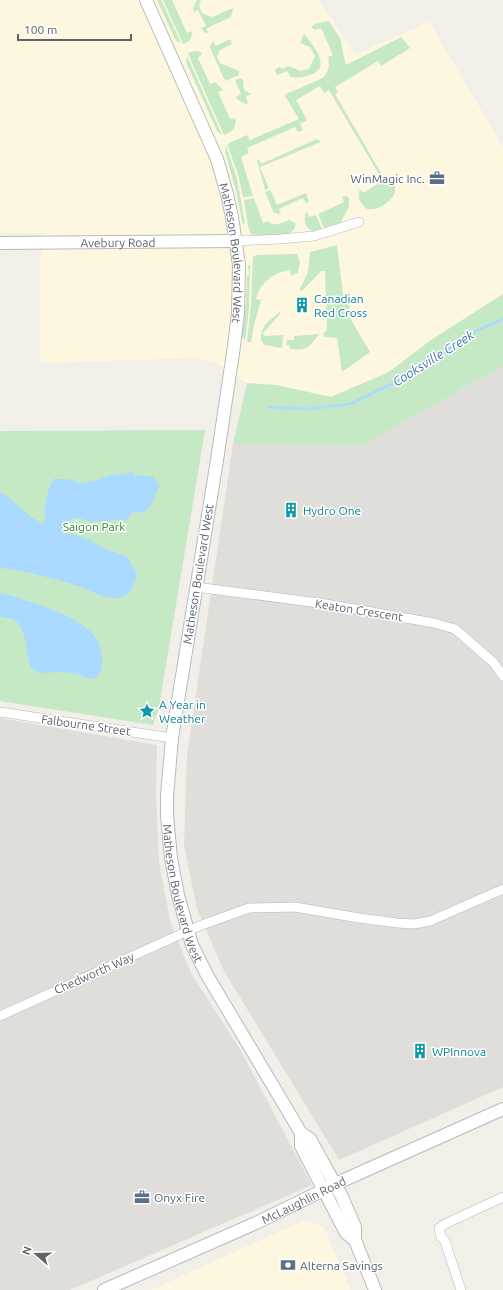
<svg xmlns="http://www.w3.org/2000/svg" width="503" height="1290" font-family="Ubuntu,sans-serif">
  <rect width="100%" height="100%" fill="#f1efe8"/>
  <g fill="#fef7e0">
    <path d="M0 0H318L356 54 429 22 503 147V294L431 340 389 372 331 397 276 385 247 383 216 363 197 358 40 363V260L43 233H0Z"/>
    <path d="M305 1220 324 1227 351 1290H151Z"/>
  </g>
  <g fill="#e0deda">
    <path d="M503 366V1087L339 1160 224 971 197 909 184 845 187 755 233 444 361 446Z"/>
    <path d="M0 718 157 745 156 793 159 863 171 924 191 973 238 1046 312 1185 70 1290H0Z"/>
  </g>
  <g fill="#c5e8c5">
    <path d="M157 0H161L181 43 176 41Z"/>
    <path d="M163 0H172L187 33 192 31C192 38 190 42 183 44Z"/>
    <path d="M197 0H201L199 6 202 13 212 17 233 8 231 17 207 28 208 33 204 32 201 28 206 26 198 10 194 12 193 8Z"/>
    <path d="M329 21 341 40 342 49 346 65 401 37 410 48 381 66 378 61 335 87 338 92 335 94 385 180 391 177 395 184V193C390 203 378 211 367 209 360 204 357 197 360 189L363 193 378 184 375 179 380 176 329 90 324 93 320 86 296 100 307 120 300 124 303 130 298 132 295 127 247 148 249 153 241 157 253 196 243 197 238 174 227 144 247 135 250 140 299 119 285 96 286 94 323 78C329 71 330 65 328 57L333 55 321 28 315 30 311 27 315 24Z"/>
    <path d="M304 34C312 44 331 65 313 74 304 77 300 78 291 77L287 71 277 75 275 70 279 67 283 69 289 66 300 71 309 69 315 56 310 47 300 43Z"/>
    <path d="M230 39 232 44 220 50 217 57 220 63 239 71V75L226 81 223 77 210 47 213 41 216 46Z"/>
    <path d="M195 51H199L202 54 198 58 210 84 215 82 223 90 218 92 230 119 235 118C238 126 232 132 224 135L188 54 190 52Z"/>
    <path d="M187 56 222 135 217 131 186 62Z"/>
    <path d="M240 78 244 81 243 84 245 91 252 94 246 96 248 103 246 104 240 101 236 98 237 96 241 94 235 80Z"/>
    <path d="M317 139 321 142 260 167 268 186V189L265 190 257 160 259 159 261 164Z"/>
    <path d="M226 146 237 179 245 223 243 224 242 221 237 195 225 151Z"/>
    <path d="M270 189 277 205 306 193 309 202 306 203 303 198 279 209 281 214 274 213 265 192 269 191Z"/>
    <path d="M346 196 349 198V206L341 222 324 228 318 214 344 202 342 197Z"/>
    <path d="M254 198 263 223 268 221C275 228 281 223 289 220L295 223C297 228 292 231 288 235H258L251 234 248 226 244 200Z"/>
    <path d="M306 212H307L309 217 316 215 322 229 313 231C305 228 303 221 306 212Z"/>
    <path d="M337 245 343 294 350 308 346 311 370 352 342 372 337 338 325 337 323 334 327 330 325 271H321L303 290 299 291 308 272 310 252Z"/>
    <path d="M297 254 300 262 298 273 291 276 290 270C273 273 261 281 256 299L261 300 254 325 251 342H247L251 305 253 257 256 255Z"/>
    <path d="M248 265H250L249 309 245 341 242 336 246 303 247 275H249Z"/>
    <path d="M503 294V366L361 446 233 444 247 383 276 385 331 397 389 372 431 340Z"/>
    <path d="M281 311 280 314 263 333 264 336 283 335 282 348 265 345 261 340C261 323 270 321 281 311Z"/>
    <path d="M320 334C308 345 312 351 290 349V346L286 345 287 340H294V336Z"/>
    <path d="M205 430 159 707 153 725 0 701V431Z"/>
  </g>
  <g fill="#aadaff">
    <path d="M129 472 133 473 134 477 137 475 153 477 159 485C154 498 151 516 133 512L126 520C115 519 105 521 94 522 90 522 86 520 82 519 70 516 65 524 63 534H73L90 540 101 547 127 557 137 574C134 585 131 596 117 598 105 599 92 591 81 587 55 579 28 571 0 568V492C16 501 26 516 43 524 47 518 44 511 45 504 47 496 49 487 53 479H67L80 483 94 481 111 475 127 474Z"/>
    <path d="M0 593C25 599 85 617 97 640 99 643 100 648 101 652 103 659 103 666 100 673 96 682 87 678 79 675 73 674 64 671 58 672 50 672 41 675 34 670 24 663 31 634 15 620 11 618 4 617 0 616Z"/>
  </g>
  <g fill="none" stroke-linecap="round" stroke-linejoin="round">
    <path stroke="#aadaff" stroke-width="2.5" d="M268 407 309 409 350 404 402 379 447 351 469 334 503 319"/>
    <g stroke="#b5b8bc" stroke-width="10">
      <g id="street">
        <path d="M236 241 280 239 314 236 359 222"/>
        <path d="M196 587 326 604 434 623 455 629 494 663 503 676"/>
        <path d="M0 712 172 738"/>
        <path d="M0 1016 199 926 249 908 295 907 359 918 397 923 414 924 430 921 503 889"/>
        <path d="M461 1290 445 1241 441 1237 439 1228 447 1223 503 1197"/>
      </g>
    </g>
    <g stroke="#b6babf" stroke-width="14">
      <g id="secondary">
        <path id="s1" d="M146 0 217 159 227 194 232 217 239 265 238 313 234 346 217 460 172 738 167 796V816L171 858 178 895 192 945 207 975 301 1133 310 1139 342 1197 355 1227V1240L375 1290"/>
        <path id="s2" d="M0 243 236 241"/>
        <path d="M301 1133V1146L346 1233 355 1240"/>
        <path id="s3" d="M104 1290 256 1223 344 1180 503 1109"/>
      </g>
    </g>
    <use href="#street" stroke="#fff" stroke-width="9"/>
    <use href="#secondary" stroke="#fff" stroke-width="12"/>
  </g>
  <defs>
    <g id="office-bare" transform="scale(1.2)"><path d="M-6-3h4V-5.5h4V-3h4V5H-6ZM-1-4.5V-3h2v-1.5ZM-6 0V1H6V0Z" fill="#5c6f8a" stroke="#fff" stroke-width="2.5" paint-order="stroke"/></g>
    <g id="building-bare" transform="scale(1.2)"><path d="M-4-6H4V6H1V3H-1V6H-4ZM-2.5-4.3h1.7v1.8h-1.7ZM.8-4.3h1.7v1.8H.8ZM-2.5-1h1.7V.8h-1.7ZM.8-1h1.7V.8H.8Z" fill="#0f9aa8" stroke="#fff" stroke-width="2.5" paint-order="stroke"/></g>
    <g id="sight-bare" transform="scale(1.2)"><path d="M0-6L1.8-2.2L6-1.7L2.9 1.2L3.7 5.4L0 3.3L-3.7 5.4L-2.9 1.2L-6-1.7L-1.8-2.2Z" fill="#0f9aa8" stroke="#fff" stroke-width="2.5" paint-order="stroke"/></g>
    <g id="bank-bare" transform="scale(1.2)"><path d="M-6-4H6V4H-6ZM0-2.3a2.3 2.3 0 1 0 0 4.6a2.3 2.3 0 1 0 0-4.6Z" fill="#5c6f8a" stroke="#fff" stroke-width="2.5" paint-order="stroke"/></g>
  </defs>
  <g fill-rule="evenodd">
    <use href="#office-bare" x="437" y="178"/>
    <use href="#building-bare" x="302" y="305"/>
    <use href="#building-bare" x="291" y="510"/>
    <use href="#sight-bare" x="147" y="711"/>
    <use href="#building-bare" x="420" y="1051"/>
    <use href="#office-bare" x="142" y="1197"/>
    <use href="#bank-bare" x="288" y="1265"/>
  </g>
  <g text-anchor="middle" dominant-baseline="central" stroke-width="3" stroke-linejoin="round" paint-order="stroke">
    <g font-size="12" fill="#4e5e75" stroke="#fff" text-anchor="start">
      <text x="425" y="178" text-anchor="end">WinMagic Inc.</text>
      <text x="154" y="1197">Onyx Fire</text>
      <text x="300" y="1265">Alterna Savings</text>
    </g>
    <g font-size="12" fill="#5f6368" stroke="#fff">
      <text stroke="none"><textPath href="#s2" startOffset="118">Avebury Road</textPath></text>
      <text stroke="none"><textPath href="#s1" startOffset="270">Matheson Boulevard West</textPath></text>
      <text transform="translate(198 574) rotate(-81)">Matheson Boulevard West</text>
      <text transform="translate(359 610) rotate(9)">Keaton Crescent</text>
      <text transform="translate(86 725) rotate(8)">Falbourne Street</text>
      <text stroke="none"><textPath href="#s1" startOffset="918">Matheson Boulevard West</textPath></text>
      <text transform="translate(94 973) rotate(-24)">Chedworth Way</text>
      <text stroke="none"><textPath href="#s3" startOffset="219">McLaughlin Road</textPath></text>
    </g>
    <g font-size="12" fill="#0d838f" stroke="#fff" text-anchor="start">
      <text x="314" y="298">Canadian<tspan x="314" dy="14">Red Cross</tspan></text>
      <text x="303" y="510">Hydro One</text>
      <text x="159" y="704">A Year in<tspan x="159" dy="14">Weather</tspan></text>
      <text x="432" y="1051">WPInnova</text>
    </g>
    <g font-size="12" fill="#348238" stroke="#fff">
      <text x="94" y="526">Saigon Park</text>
    </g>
    <g font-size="13" font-style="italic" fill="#4174aa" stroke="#fff">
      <text transform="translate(433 358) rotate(-32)">Cooksville Creek</text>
    </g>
  </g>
  <g transform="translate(36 1254) rotate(290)" stroke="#ffffff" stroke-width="3" paint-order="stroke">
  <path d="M0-3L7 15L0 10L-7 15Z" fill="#5f6368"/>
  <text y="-6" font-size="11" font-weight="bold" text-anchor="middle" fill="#5f6368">N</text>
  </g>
  <path d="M18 34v6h113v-6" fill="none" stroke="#5f6368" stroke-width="2"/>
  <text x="24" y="34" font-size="12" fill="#5f6368" stroke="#ffffff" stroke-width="3" paint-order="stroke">100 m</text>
</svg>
